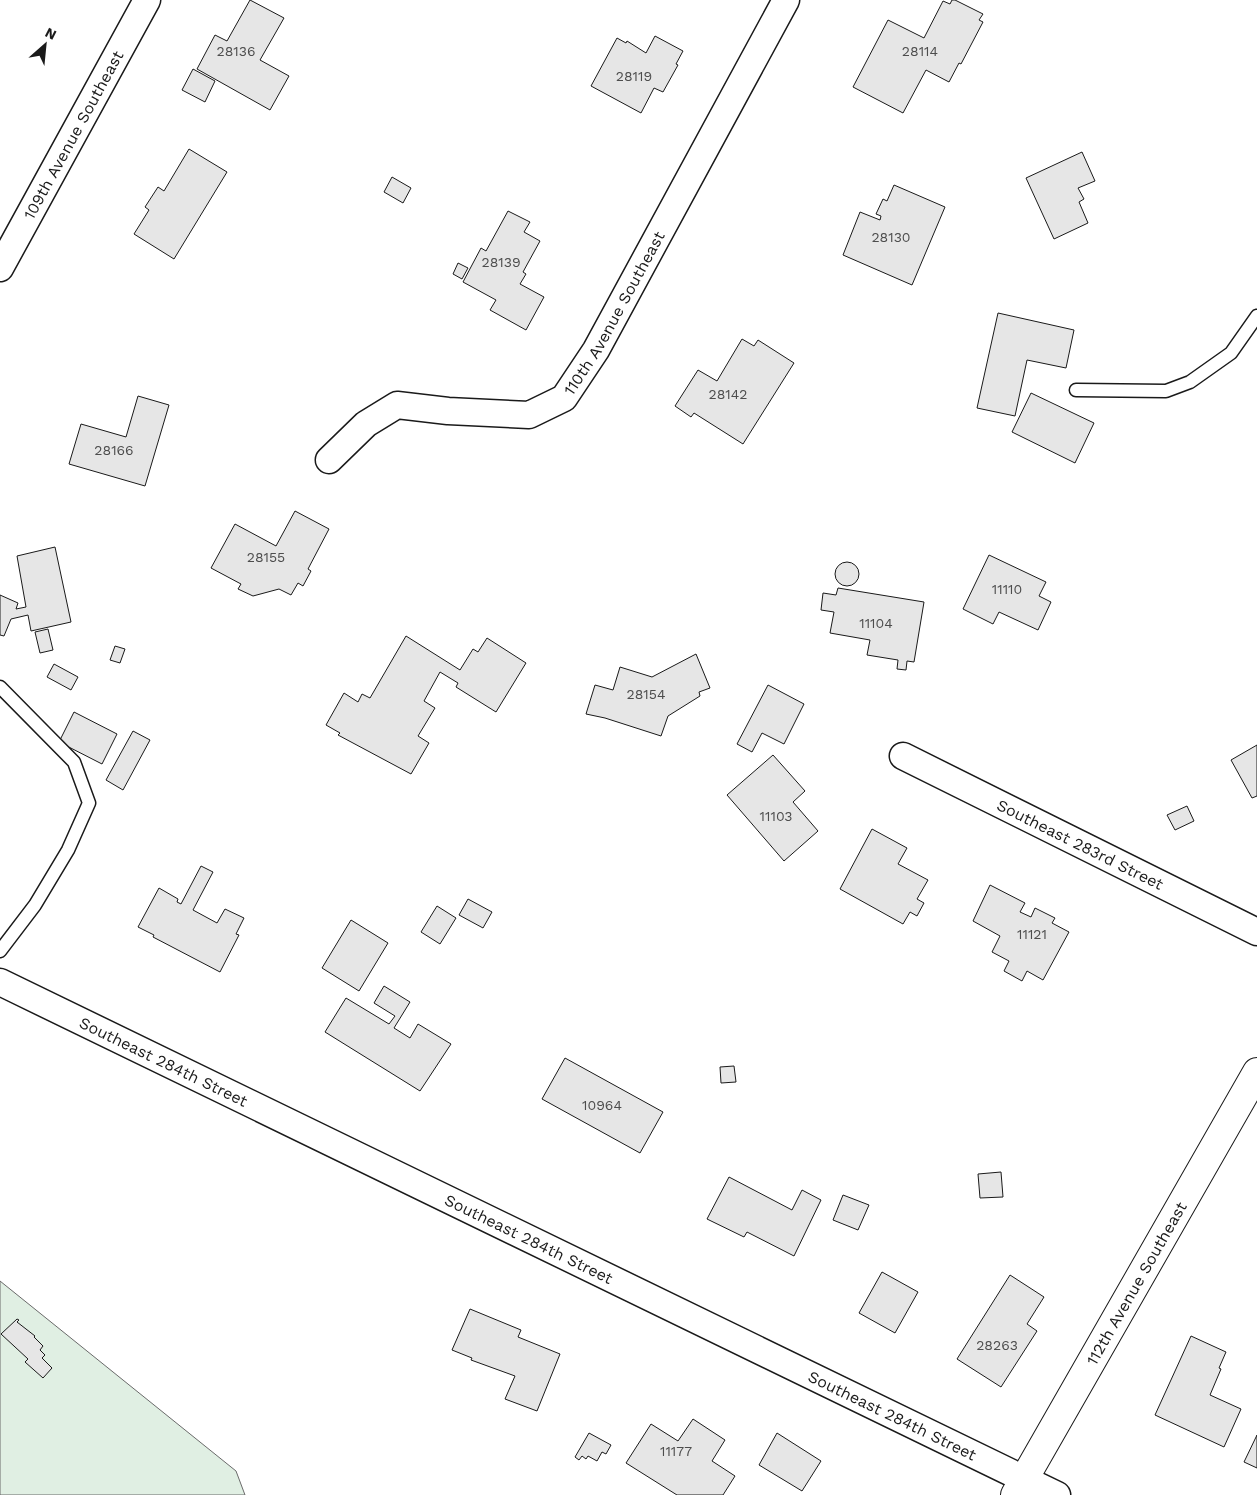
<svg xmlns="http://www.w3.org/2000/svg" width="1257" height="1495" font-family="'Work Sans',sans-serif">
  <rect width="100%" height="100%" fill="#fff"/>
  <path fill="#e0efe3" stroke="#6a6a6a" d="M0 1281 236 1471 245 1495H0Z"/>
  <g fill="#e6e6e6" stroke="#1a1a1a">
    <path d="M250 0 284 18 260 60 289 76 270 110 197 69 215 35 227 41Z"/>
    <path d="M952 0H955L983 14 979 20 983 22 961 64 959 63 949 82 926 70 903 113 853 87 888 20 924 38 943 1 950 4Z"/>
    <path d="M655 36 683 51 676 64 678 65 663 92 654 88 641 113 591 86 617 38 626 43 627 41 646 53Z"/>
    <path d="M193 69 215 81 205 102 182 90Z"/>
    <path d="M189 149 227 172 174 259 134 234 149 210 145 207 158 187 164 191Z"/>
    <path d="M1082 152 1095 181 1078 188 1084 199 1079 202 1088 223 1054 239 1026 178Z"/>
    <path d="M392 177 411 188 403 203 384 192Z"/>
    <path d="M894 185 945 207 912 285 843 255 860 212 880 220 881 216 876 214 883 199 887 201Z"/>
    <path d="M508 211 530 222 524 232 540 241 523 272 526 274 520 284 544 297 526 330 490 310 496 300 463 282 481 248 486 251Z"/>
    <path d="M458 263 468 268 462 279 453 274Z"/>
    <path d="M998 313 1074 330 1066 368 1027 360 1015 416 977 408Z"/>
    <path d="M742 339 754 346 758 340 794 363 743 444 694 413 691 417 675 406 698 370 717 381Z"/>
    <path d="M1031 393 1094 423 1075 463 1012 432Z"/>
    <path d="M138 396 169 405 145 486 69 464 81 424 126 437Z"/>
    <path d="M295 511 329 529 308 569 311 571 303 586 298 583 291 595 279 589 253 596 238 589 241 584 211 568 235 524 276 546Z"/>
    <path d="M55 547 71 622 31 631 28 615 11 619 4 636 0 635V595L18 603 16 609 26 607 17 556Z"/>
    <path d="M989 555 1046 582 1039 596 1051 602 1038 630 999 612 993 624 963 609Z"/>
    <circle cx="847" cy="574" r="12"/>
    <path d="M838 588 924 602 914 662 907 661 906 670 897 669 898 660 867 655 870 640 830 633 834 612 821 610 823 593 836 595Z"/>
    <path d="M48 629 53 650 40 653 35 632Z"/>
    <path d="M406 636 460 670 473 649 478 652 487 638 526 663 496 712 456 687 458 683 440 672 424 701 435 708 418 736 429 743 411 774 338 735 340 733 326 725 344 693 358 702 362 694 370 698Z"/>
    <path d="M115 646 125 649 120 663 110 660Z"/>
    <path d="M696 654 710 688 699 692 700 696 668 716 661 736 605 718 586 714 595 685 613 690 620 667 652 677Z"/>
    <path d="M54 664 78 677 71 690 47 677Z"/>
    <path d="M768 685 804 704 784 744 762 733 752 752 737 744Z"/>
    <path d="M74 712 117 734 102 764 59 742Z"/>
    <path d="M133 731 150 740 123 790 106 780Z"/>
    <path d="M1257 745V796L1252 798 1231 760Z"/>
    <path d="M773 755 805 791 793 802 818 831 784 861 727 795Z"/>
    <path d="M1187 806 1194 821 1175 830 1167 815Z"/>
    <path d="M872 829 907 848 898 864 928 880 917 899 924 903 917 916 910 912 903 924 840 889Z"/>
    <path d="M201 866 213 872 193 910 217 923 225 909 244 918 236 934 239 935 220 972 153 937 154 935 138 927 159 888 178 899 177 902 181 904Z"/>
    <path d="M990 885 1025 903 1020 912 1031 917 1035 908 1055 918 1052 923 1069 932 1043 980 1027 971 1022 981 1004 971 1009 961 992 952 1000 936 973 921Z"/>
    <path d="M468 899 492 912 483 928 459 915Z"/>
    <path d="M437 906 456 918 440 944 421 932Z"/>
    <path d="M351 920 388 943 359 991 322 968Z"/>
    <path d="M384 986 410 1002 394 1028 410 1038 418 1024 451 1044 420 1091 325 1032 346 998 389 1024 395 1016 374 1003Z"/>
    <path d="M565 1058 663 1112 640 1153 542 1099Z"/>
    <path d="M734 1066 736 1082 721 1083 720 1067Z"/>
    <path d="M1001 1172 1003 1197 980 1198 978 1174Z"/>
    <path d="M729 1177 792 1210 802 1190 821 1200 794 1256 747 1232 744 1237 707 1219Z"/>
    <path d="M843 1195 869 1205 858 1230 833 1220Z"/>
    <path d="M882 1272 918 1292 895 1333 859 1313Z"/>
    <path d="M1010 1275 1044 1297 1027 1324 1037 1331 1001 1387 957 1359Z"/>
    <path d="M470 1309 521 1330 518 1337 560 1354 537 1411 505 1399 515 1376 471 1360 472 1358 452 1350Z"/>
    <path d="M17 1319 19 1320 17 1322 35 1336 34 1337 43 1346 40 1350 45 1355 42 1358 52 1368 43 1378 25 1362 28 1359 1 1334Z"/>
    <path d="M1191 1336 1226 1352 1219 1368 1221 1369 1210 1395 1241 1409 1224 1447 1155 1415Z"/>
    <path d="M693 1419 725 1440 712 1461 735 1476 723 1495H677L626 1463 651 1424 678 1441Z"/>
    <path d="M589 1433 611 1445 606 1454 602 1452 597 1461 588 1456 586 1459 582 1456 579 1460 575 1457Z"/>
    <path d="M777 1433 821 1461 802 1491 759 1465Z"/>
    <path d="M1257 1435V1468L1244 1462Z"/>
  </g>
  <g fill="none" stroke-linecap="round" stroke-linejoin="round">
    <g stroke="#1a1a1a" stroke-width="15">
      <g id="service">
        <path d="M1076 390 1166 391 1190 382 1231 353 1257 316"/>
        <path d="M0 687 74 762 89 803 68 850 35 905 0 951"/>
      </g>
    </g>
    <g stroke="#1a1a1a" stroke-width="29">
      <g id="minor">
        <path id="s1" d="M0 268 147 0"/>
        <path id="s2" d="M329 460 366 424 397 405 448 411 529 415 564 398 596 350 786 0"/>
        <path id="s3" d="M903 756 1257 932"/>
        <path id="s4" d="M0 982 1057 1495"/>
      </g>
    </g>
    <g stroke="#1a1a1a" stroke-width="30">
      <g id="tertiary">
        <path id="s5" d="M1015 1495 1257 1072"/>
      </g>
    </g>
    <use href="#service" stroke="#fff" stroke-width="12"/>
    <use href="#minor" stroke="#fff" stroke-width="26"/>
    <use href="#tertiary" stroke="#fff" stroke-width="28"/>
  </g>
  <g text-anchor="middle" dominant-baseline="central" stroke-width="4" stroke-linejoin="round" paint-order="stroke">
    <g font-size="14" fill="#4d4d4d">
      <text x="236" y="51">28136</text>
      <text x="920" y="51">28114</text>
      <text x="634" y="76">28119</text>
      <text x="891" y="237">28130</text>
      <text x="501" y="262">28139</text>
      <text x="728" y="394">28142</text>
      <text x="114" y="450">28166</text>
      <text x="266" y="557">28155</text>
      <text x="1007" y="589">11110</text>
      <text x="876" y="623">11104</text>
      <text x="646" y="694">28154</text>
      <text x="776" y="816">11103</text>
      <text x="1032" y="934">11121</text>
      <text x="602" y="1105">10964</text>
      <text x="997" y="1345">28263</text>
      <text x="676" y="1451">11177</text>
    </g>
    <g font-size="16" fill="#1a1a1a" stroke="#fff">
      <text stroke="none"><textPath href="#s1" startOffset="152">109th Avenue Southeast</textPath></text>
      <text stroke="none"><textPath href="#s2" startOffset="358">110th Avenue Southeast</textPath></text>
      <text stroke="none"><textPath href="#s3" startOffset="198">Southeast 283rd Street</textPath></text>
      <text stroke="none"><textPath href="#s4" startOffset="182">Southeast 284th Street</textPath></text>
      <text stroke="none"><textPath href="#s4" startOffset="588">Southeast 284th Street</textPath></text>
      <text stroke="none"><textPath href="#s5" startOffset="244">112th Avenue Southeast</textPath></text>
      <text stroke="none"><textPath href="#s4" startOffset="992">Southeast 284th Street</textPath></text>
    </g>
  </g>
  <g transform="translate(45 45) rotate(27)" stroke="#ffffff" stroke-width="4" paint-order="stroke">
  <path d="M0-4L9 19L0 12L-9 19Z" fill="#1a1a1a"/>
  <text y="-8" font-size="14" font-weight="bold" text-anchor="middle" fill="#1a1a1a">N</text>
  </g>
</svg>
